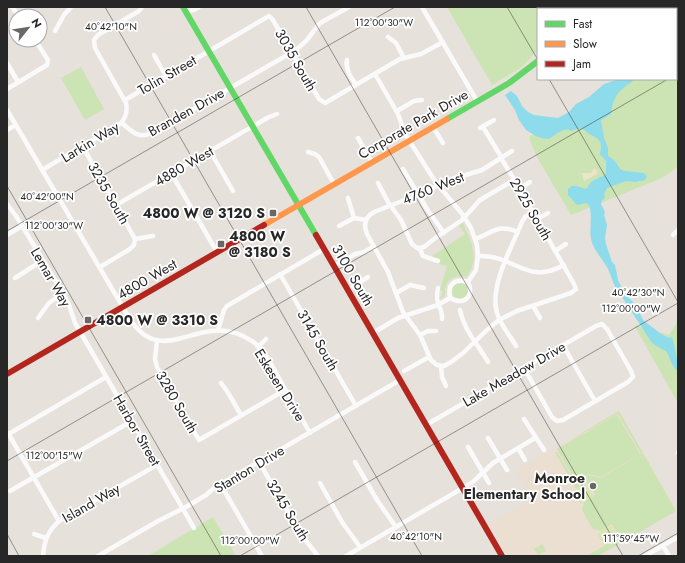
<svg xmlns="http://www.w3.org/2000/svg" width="685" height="563" font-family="Jost,sans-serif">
  <rect width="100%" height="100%" fill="#e7e1dc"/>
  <path fill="#eadfd0" d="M619 411 677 511 599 556H508L489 524 532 500 515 471Z"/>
  <g fill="#cce3b3">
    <path d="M447 7H565L564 9H538V50L522 67 492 85Z"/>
    <path d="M678 40V167L662 178 571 215 537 157 530 141V136L625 86 633 79H676V41Z"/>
    <path d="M81 67 104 109 85 120 61 78Z"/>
    <path d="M463 223C471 240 481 261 466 277 453 274 443 282 445 296L439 299 438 296 441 297 443 291 440 290 447 266 439 264 440 259 431 257 465 234 459 226Z"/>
    <circle cx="460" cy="291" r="8"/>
    <path d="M678 321V403L634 325 669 335Z"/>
    <path d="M619 411 676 511 598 556H587L619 537 612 524 601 531 593 529 582 510 584 502 595 495 587 482 576 489 555 452H557L575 482 588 475 601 478 639 455 641 453 618 414 576 437H575Z"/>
    <path d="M617 415 640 454 601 477 588 474 575 481 557 449Z"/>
    <path d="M213 517 236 556H148Z"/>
    <path d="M542 544 546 551 538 555 534 549Z"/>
  </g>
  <path fill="#ede3c9" d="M594 168 598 171 597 174 584 181 582 173H591Z"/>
  <g fill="#d8e7b1">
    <path d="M586 484 589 489 580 495 577 489Z"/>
    <path d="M590 490 593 496 580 504 576 498Z"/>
    <path d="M611 526 617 537 604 545 597 534Z"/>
  </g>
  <path fill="#8ddbeb" d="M619 79H635C619 91 614 94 611 114L601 120 604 138 608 148V156L615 161 620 169 624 171 644 173 647 176 645 180 635 182 626 181 607 188 604 194 605 198 602 200 601 204 605 212 604 215 607 225 605 238 606 244 612 262 615 265 618 280 624 293 635 304 643 320 661 334 667 337 672 338 673 340 677 358 678 372 673 366 667 352 652 343 622 297C614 288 613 280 608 269 603 259 593 250 591 239 589 228 593 216 589 205L586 203 577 205 568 195V189L572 186H577L585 189 587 188 592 181 605 175 606 172V161L600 154C602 143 602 140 591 135 588 134 586 131 583 129H576L571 131 567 129 559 132 549 139 542 138 536 136 526 130 519 120 515 110 505 95 511 91 517 96 522 106 528 112 534 115 558 118 569 112 576 104 589 97 604 84Z"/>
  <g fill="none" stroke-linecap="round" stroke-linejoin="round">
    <g stroke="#fbfafa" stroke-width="4.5">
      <path d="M12 7 19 16"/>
      <path d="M422 7 477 101"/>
      <path d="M186 11 194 10 199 7"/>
      <path d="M55 31 64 15 71 7"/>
      <path d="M388 37 396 43 404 58"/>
      <path d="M154 55 166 76"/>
      <path d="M347 60C345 69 351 77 356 85"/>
      <path d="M7 63 18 82"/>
      <path d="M375 74 398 114 405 134 435 181 463 215 471 228 477 245 478 256 476 270 468 282"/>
      <path d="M7 89 47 65 48 60 35 40"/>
      <path d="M125 100 269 16 273 20 319 99 325 103 400 59 421 54 443 42"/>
      <path d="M7 110 131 321C156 356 180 335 211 331 225 329 240 333 252 341 265 350 272 366 280 380 290 398 300 415 310 433"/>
      <path d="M397 111 414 101 422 100"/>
      <path d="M122 123C132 132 139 139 152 133L296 50 306 41 320 23 349 7"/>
      <path d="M433 127 443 143"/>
      <path d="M483 127 500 155 501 158C513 177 524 197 535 216L537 219 574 284 576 289 571 293 517 311 499 320 487 330 463 353 451 362 444 366 437 365 431 360 420 335 403 312 388 272 367 234C363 224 365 217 374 212L425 192 446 181 482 170 512 151"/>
      <path d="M480 128 494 120"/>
      <path d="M7 130 16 125"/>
      <path d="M358 138 372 162"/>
      <path d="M83 147 135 239"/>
      <path d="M210 151 233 191"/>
      <path d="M308 152 315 154 319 157 334 184"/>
      <path d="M403 169 427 209 444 233"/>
      <path d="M42 170 117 126C125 121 128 112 126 103L95 48 94 40 98 35 139 11 142 7"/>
      <path d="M171 173 217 252"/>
      <path d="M378 183 388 202 401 220 412 244 417 248 424 247 434 239 462 220 480 200 514 180"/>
      <path d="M519 189 530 182"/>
      <path d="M348 198 354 218"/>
      <path d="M7 204 16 216 63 293 69 305 75 323 194 528"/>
      <path d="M116 205 269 117 277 114"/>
      <path d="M537 219 548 213"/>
      <path d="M339 226 354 218 366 220"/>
      <path d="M7 235 22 226"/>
      <path d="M673 235 678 230"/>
      <path d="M475 239C493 233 498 223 518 232"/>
      <path d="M420 249 423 256 438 261"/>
      <path d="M555 251 566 244"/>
      <path d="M478 256C514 254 527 286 564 265"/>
      <path d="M334 266 355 254 364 252 373 247"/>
      <path d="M100 267 130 249 134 245 135 239 153 236"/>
      <path d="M280 274 356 406"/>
      <path d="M15 278 43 260"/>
      <path d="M438 288C434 305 443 307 442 319"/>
      <path d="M348 290 368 277"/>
      <path d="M396 293 410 285 424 288"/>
      <path d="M450 298C464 306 475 296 468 282"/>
      <path d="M450 298C447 284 455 278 468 282"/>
      <path d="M533 306 540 318"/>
      <path d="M460 310C464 331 478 344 488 362"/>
      <path d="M38 318 49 303 63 293"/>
      <path d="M218 330 224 310 227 306 324 249"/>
      <path d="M373 333 398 318 438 305 450 298"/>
      <path d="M420 335 428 331H436"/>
      <path d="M157 340 155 359 157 367 199 440 285 390"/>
      <path d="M563 345 595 401"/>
      <path d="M516 346C510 335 500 325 497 313 489 286 512 247 522 222L525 217 533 212"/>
      <path d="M258 347 266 339"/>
      <path d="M441 366 442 377 446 386"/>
      <path d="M404 371 429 357"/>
      <path d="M221 383 227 391 241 415"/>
      <path d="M524 419 544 450"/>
      <path d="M426 425 596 326 602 324 607 329 631 371 633 377 628 382 563 420 557 421 552 417 524 368"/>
      <path d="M8 433 59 521"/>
      <path d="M7 435 106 377"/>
      <path d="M488 438 507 470"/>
      <path d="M468 447 489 483"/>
      <path d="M518 448 525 460"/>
      <path d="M678 452V453"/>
      <path d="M259 462 303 537 318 556"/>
      <path d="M355 462 377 500 396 527"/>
      <path d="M320 483 342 522 360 547"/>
      <path d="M221 485 262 556"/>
      <path d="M10 491 132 421"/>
      <path d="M34 534 46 538"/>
      <path d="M663 546 669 556"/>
      <path d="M43 556C44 541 48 531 59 521L157 465"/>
      <path d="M98 556 158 521 186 507 206 495 214 488 400 380"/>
      <path d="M346 556 468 485 474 481 493 463 535 438"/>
      <path d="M645 556 678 537"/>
    </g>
    <g stroke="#63d668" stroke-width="6">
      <path d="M183 7 316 235"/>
      <path d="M447 119 509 83 538 61"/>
    </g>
    <path stroke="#ff974d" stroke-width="6" d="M264 225 447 119"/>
    <g stroke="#b3261e" stroke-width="6">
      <path d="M572 9 573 7"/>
      <path d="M316 235 502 556"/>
      <path d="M7 374 264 225"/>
    </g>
  </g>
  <path fill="none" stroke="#272727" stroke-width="1" stroke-opacity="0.45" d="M105 7 422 556M306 7 623 556M507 7 538 60M676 74 678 73M549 79 678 302M7 186 221 556M7 231 395 7M7 461 668 79M7 534 19 556M240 556 678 303M638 556 678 533"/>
  <g fill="#6a6866" stroke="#fff" stroke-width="1.5">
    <rect x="269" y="209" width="8" height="8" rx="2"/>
    <rect x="217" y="240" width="8" height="8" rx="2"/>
    <rect x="84" y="316" width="8" height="8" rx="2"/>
    <circle cx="593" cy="486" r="4"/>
  </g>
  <g text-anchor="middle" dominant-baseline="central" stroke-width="3.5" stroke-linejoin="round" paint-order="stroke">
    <g font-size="14" fill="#272727" stroke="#fff">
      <text transform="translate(296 60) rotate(60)">3035 South</text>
      <text transform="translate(167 75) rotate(-30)">Tolin Street</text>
      <text transform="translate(186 112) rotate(-29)">Branden Drive</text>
      <text transform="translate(413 124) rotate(-30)">Corporate Park Drive</text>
      <text transform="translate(90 142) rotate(-31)">Larkin Way</text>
      <text transform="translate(184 166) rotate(-30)">4880 West</text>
      <text transform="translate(433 188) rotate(-22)">4760 West</text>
      <text transform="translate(109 193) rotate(60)">3235 South</text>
      <text transform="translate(531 209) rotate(60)">2925 South</text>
      <text transform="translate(353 275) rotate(60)">3100 South</text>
      <text transform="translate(51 277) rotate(60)">Lemar Way</text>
      <text transform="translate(147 279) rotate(-30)">4800 West</text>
      <text transform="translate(318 340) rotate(60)">3145 South</text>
      <text transform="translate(514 374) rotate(-30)">Lake Meadow Drive</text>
      <text transform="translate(280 385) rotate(58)">Eskesen Drive</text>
      <text transform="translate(177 402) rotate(60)">3280 South</text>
      <text transform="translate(137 430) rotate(60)">Harbor Street</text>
      <text transform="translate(249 469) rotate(-31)">Stanton Drive</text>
      <text transform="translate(91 503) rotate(-30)">Island Way</text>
      <text transform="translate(288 510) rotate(59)">3245 South</text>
    </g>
    <g font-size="14" font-weight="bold" fill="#272727" stroke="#fff" text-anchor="end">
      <text x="265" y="213">4800 W @ 3120 S</text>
      <text x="229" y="236" text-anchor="start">4800 W<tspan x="229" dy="16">@ 3180 S</tspan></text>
      <text x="96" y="320" text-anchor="start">4800 W @ 3310 S</text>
      <text x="585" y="478">Monroe<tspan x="585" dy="16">Elementary School</tspan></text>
    </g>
  </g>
  <g font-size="10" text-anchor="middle" fill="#272727" stroke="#fff" stroke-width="3.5" stroke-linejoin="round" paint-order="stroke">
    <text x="384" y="26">112°00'30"W</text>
    <text x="111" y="30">40°42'10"N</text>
    <text x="47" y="200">40°42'00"N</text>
    <text x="54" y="229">112°00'30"W</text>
    <text x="638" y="296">40°42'30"N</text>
    <text x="631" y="312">112°00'00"W</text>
    <text x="54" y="459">112°00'15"W</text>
    <text x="416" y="540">40°42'10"N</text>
    <text x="631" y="542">111°59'45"W</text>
    <text x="250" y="544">112°00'00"W</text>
  </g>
  <rect width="685" height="563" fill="none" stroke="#272727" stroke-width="16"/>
  <rect x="537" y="8" width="140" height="72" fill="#ffffff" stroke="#a9a9a9"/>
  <rect x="545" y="21" width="20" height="6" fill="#63d668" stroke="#a9a9a9"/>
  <text x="573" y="28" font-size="12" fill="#272727">Fast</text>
  <rect x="545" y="41" width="20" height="6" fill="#ff974d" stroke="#a9a9a9"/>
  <text x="573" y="48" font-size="12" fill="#272727">Slow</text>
  <rect x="545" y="61" width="20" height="6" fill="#b3261e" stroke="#a9a9a9"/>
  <text x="573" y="68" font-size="12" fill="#272727">Jam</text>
  <g transform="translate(28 28) rotate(60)"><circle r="19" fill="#ffffff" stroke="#a9a9a9"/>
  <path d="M0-3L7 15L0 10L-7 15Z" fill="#6a6866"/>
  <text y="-6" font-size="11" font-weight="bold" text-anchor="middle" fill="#272727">N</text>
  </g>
</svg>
